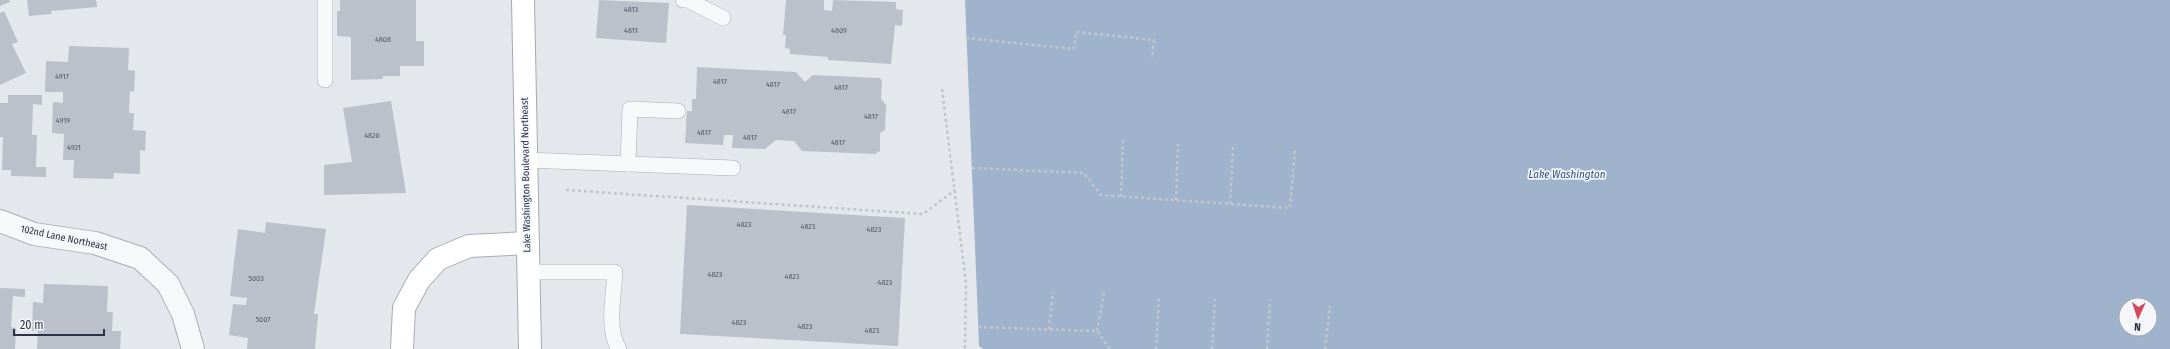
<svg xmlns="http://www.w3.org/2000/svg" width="2170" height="349" font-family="'Fira Sans Condensed',sans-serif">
  <rect width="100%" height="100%" fill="#e4e7ec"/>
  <path fill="#9fb4cc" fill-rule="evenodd" d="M965 0H2170V349H983L979 346ZM2126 305H2150V329H2126Z"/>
  <g fill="#bbc0ca">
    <path d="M0 0H9L10 2 0 6Z"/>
    <path d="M27 0H96L97 7 51 11V14L29 16Z"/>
    <path d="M340 0H416V41H424V66H400V76H383V79L351 80V37L337 36V11H340Z"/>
    <path d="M599 0 669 3 666 43 596 38Z"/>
    <path d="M786 0H824V10L832 11 833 0 896 2V9L903 10 902 26 895 25 891 64 828 60V57L790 54V49L785 48 786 35H783Z"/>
    <path d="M4 11 18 42 12 44 26 73 0 85V13Z"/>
    <path d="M69 46 129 48 128 70 135 71 134 92 130 91 129 113H134L133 130 146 131 145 151 140 150V174L114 173 113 179 73 178 74 160H63L64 134 52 133 53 102 63 103V92H45L46 61 68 62Z"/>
    <path d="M697 67 796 72 805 82 813 75 879 78 882 80 881 99 886 105 885 130 880 133V151L875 154 802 151 794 141 776 140 765 149 732 148 733 135H724L723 145 685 143 687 111H692V99H696Z"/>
    <path d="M8 95H42V105L33 104 32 135H37L36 167H46V177L11 176V170H2L3 137H0V103H8Z"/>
    <path d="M391 101 406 193 324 195V165L352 162 343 108Z"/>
    <path d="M687 205 905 218 898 346 680 334Z"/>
    <path d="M266 222 326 229 314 314H318L315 349H247L248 338 229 335 233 304 246 305 247 298 230 296 238 229 265 233Z"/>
    <path d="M44 284 108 286 107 312H113L112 331H121L120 349H37L38 331H32L33 302 43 303Z"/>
    <path d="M0 288 25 289V297L13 296 11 327 16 328 15 349H0Z"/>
  </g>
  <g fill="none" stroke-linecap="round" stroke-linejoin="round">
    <g stroke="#a9aeb7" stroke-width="16">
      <g id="lane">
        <path d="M683 0H688L723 18"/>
        <path d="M325 80V0"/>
        <path d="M526 160 733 168"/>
        <path d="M628 164 630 109 678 111"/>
        <path d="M528 272H615C614 295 606 329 619 349"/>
      </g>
    </g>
    <g stroke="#a9aeb7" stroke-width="24">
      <path id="street" d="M0 221 34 234 95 243 140 258 168 284 183 314 193 349"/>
    </g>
    <g stroke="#a9aeb7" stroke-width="24">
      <path id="secondary" d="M402 349 404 308 419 280 438 259 469 246 528 243"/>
    </g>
    <g stroke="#a3abb8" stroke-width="24">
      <path id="primary" d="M523 0 530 349"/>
    </g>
    <g stroke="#c2c5cb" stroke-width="2.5" stroke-dasharray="3 3" stroke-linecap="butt">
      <path d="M966 38 1074 49 1076 32 1154 40 1152 59"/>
      <path d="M942 89 966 283 965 349"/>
      <path d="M972 168 1084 173 1101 195 1290 208 1295 150"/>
      <path d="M566 190 923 214 955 190"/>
      <path d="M1121 197 1123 139"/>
      <path d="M1176 200 1178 144"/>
      <path d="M1230 204 1233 147"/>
      <path d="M978 327 1097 331 1110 349"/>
      <path d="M1049 329 1053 292"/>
      <path d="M1097 331 1104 292"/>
      <path d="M1156 349 1159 297"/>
      <path d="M1212 349 1215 299"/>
      <path d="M1267 349 1270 300"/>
      <path d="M1325 349 1330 306"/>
    </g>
    <use href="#lane" stroke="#f7f8fa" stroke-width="15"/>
    <use href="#street" stroke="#f7f8fa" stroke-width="22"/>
    <use href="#secondary" stroke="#fff" stroke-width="22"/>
    <use href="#primary" stroke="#fff" stroke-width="22"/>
  </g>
  <g text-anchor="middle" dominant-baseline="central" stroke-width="3.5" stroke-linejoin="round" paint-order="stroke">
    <g font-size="8" fill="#4f5766">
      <text x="631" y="9">4813</text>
      <text x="631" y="30">4811</text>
      <text x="839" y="30">4809</text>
      <text x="383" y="39">4808</text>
      <text x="62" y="76">4917</text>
      <text x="720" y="81">4817</text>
      <text x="773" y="84">4817</text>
      <text x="841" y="87">4817</text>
      <text x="789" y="111">4817</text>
      <text x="871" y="116">4817</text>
      <text x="63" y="120">4919</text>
      <text x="704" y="132">4817</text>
      <text x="372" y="135">4820</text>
      <text x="750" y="137">4817</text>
      <text x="838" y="142">4817</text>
      <text x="74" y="147">4921</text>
      <text x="744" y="224">4823</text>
      <text x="808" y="226">4823</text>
      <text x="874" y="229">4823</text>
      <text x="715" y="274">4823</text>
      <text x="792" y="276">4823</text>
      <text x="256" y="278">5003</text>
      <text x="885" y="282">4823</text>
      <text x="263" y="319">5007</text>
      <text x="739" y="322">4823</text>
      <text x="805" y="326">4823</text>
      <text x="872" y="330">4823</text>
    </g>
    <g font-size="10" fill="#2b3445" stroke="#f4f6f9">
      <text transform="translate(526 175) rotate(-91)">Lake Washington Boulevard Northeast</text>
      <text transform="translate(64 238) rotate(12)">102nd Lane Northeast</text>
    </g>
    <g font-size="11" font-style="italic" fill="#34527a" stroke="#f4f6f9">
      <text x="1567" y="174">Lake Washington</text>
    </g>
  </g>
  <g transform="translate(2138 317) rotate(183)"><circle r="19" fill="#f4f6f9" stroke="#a4a8b1"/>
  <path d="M0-3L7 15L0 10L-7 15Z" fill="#d1495b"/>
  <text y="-6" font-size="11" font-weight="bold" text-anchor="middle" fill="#2b3445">N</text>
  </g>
  <path d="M14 329v6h90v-6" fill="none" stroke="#2b3445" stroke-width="2"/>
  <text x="20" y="329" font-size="12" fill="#2b3445" stroke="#f4f6f9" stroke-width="3" paint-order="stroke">20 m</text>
</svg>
